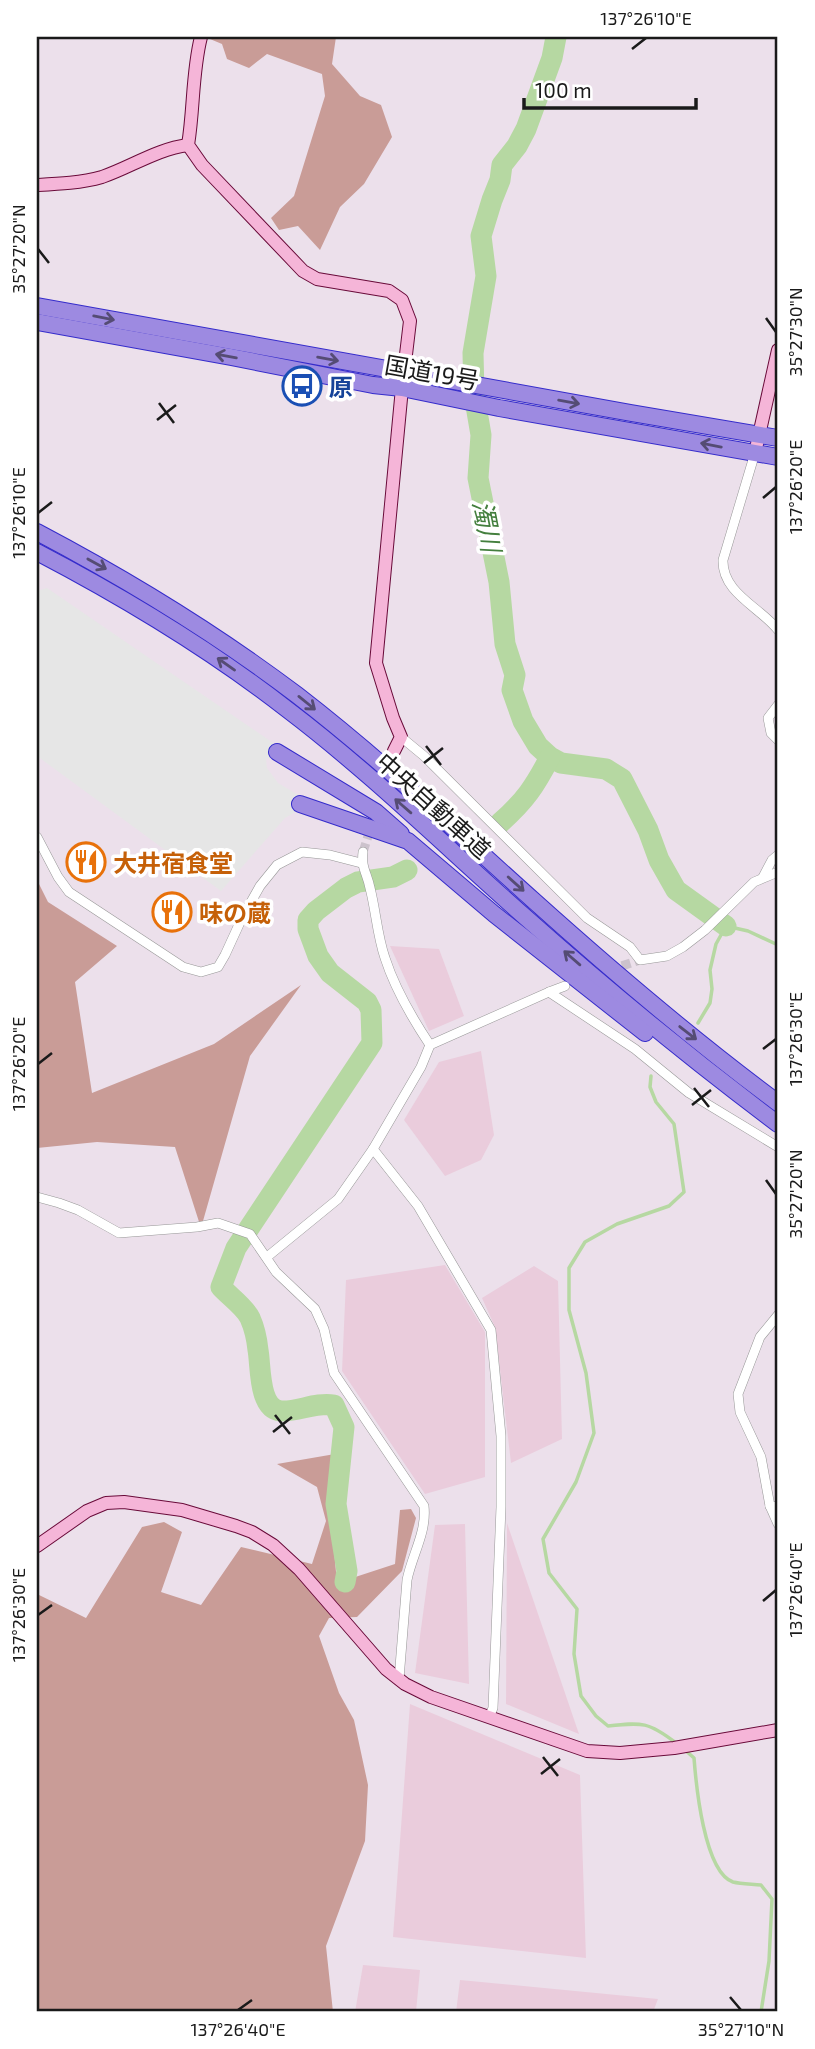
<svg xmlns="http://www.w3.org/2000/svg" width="815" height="2049" font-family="'Exo 2','Noto Sans JP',sans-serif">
  <rect width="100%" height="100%" fill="#ece0eb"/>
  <g fill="#eaccdc">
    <path d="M390 946 439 949 464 1016 429 1031Z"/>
    <path d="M481 1051 494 1135 481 1160 445 1176 404 1120 439 1062Z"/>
    <path d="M445 1265 485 1332V1477L425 1494 342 1371 346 1280Z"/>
    <path d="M534 1266 558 1281 562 1439 511 1463 495 1327 482 1298Z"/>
    <path d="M507 1523 579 1734 506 1704Z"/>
    <path d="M465 1524 469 1684 415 1673 435 1525Z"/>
    <path d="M410 1704 580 1775 586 1958 393 1937Z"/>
    <path d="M363 1965 420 1970 416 2012H355Z"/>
    <path d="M460 1980 658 1999 653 2012H456Z"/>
  </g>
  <g fill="#c99c97">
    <path d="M211 37H336L332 64 360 96 381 105 392 137 364 184 340 207 320 250 298 226 279 230 271 218 294 196 325 96 322 74 267 54 249 68 227 59 222 44 210 39Z"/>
    <path d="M37 880 48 902 117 946 75 982 92 1093 214 1044 301 985 250 1056 201 1228 175 1147 97 1142 37 1148Z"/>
    <path d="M335 1454 330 1505 337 1583 395 1564 400 1510 411 1509 416 1518 402 1571 357 1617 329 1618 319 1636 339 1693 354 1720 368 1785 365 1841 326 1946 333 2012H37V1594L86 1618 142 1527 164 1522 182 1532 161 1592 201 1605 241 1547 312 1564 326 1521 317 1487 277 1464Z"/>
  </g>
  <path fill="#e6e6e6" d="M47 588 279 747 275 756 266 759 267 768 278 783 300 796 299 810 285 818 221 891 37 756V591Z"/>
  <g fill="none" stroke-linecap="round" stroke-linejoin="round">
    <g stroke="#b6d8a2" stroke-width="3.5">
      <path d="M698 1023 710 1003 712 989 710 970 716 944 726 926 748 931 778 945"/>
      <path d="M651 1076 650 1087 656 1102 674 1124 684 1192 669 1206 617 1224 585 1242 569 1268V1310L586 1373 594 1433 576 1482 543 1539 549 1573 577 1609 574 1654 581 1696 596 1716 608 1726C642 1722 649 1722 676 1743"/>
      <path d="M685 1750 694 1758C696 1784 704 1872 733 1882 741 1884 752 1884 761 1885L772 1899 769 1961 761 2012"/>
    </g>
    <g stroke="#b6d8a2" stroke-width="21">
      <path d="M556 37 552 58 526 129 517 146 502 165 500 180 492 200 481 236 486 276 473 353 474 394 481 435 478 478 499 582 505 644 515 675 512 690 523 721 538 746 550 757 561 763 606 769 622 779 648 830 659 860 676 890 726 926"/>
      <path d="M500 823C525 801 535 786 550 757"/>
      <path d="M345 1582 347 1571 336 1504 344 1427 334 1405C315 1402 298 1412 281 1411 258 1409 261 1365 258 1350 257 1340 254 1327 250 1318 245 1307 229 1296 221 1287L236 1248 372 1043 371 1010 367 1002 330 973 318 956 308 929V920L316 911 346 888 358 882 393 877 407 870"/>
    </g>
    <g stroke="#ccc2cc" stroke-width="9" stroke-dasharray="9 4.5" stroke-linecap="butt">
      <path d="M363 852 371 827"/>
      <path d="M609 970 640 960"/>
    </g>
    <g stroke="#979797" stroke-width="10">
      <g id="street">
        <path d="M755 453 723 560C722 593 760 607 778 630"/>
        <path d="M778 705 768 718 771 733 778 740"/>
        <path d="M401 737 424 756 587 918 630 947 640 960 667 956 683 947 705 930 754 882 778 872"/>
        <path d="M37 837 58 877 69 892 183 967 201 972 218 967 225 955 242 918 260 886 277 865 302 852 330 855 361 863"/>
        <path d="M363 852C361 868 367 873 370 888 376 911 377 935 385 958 395 989 412 1018 430 1045"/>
        <path d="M763 877 772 860 778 855"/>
        <path d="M549 992 635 1049 689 1093 778 1147"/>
        <path d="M373 1149 418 1206 491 1330 501 1436V1507L493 1708 489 1717"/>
        <path d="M37 1197 59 1203 78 1210 119 1233 197 1227 218 1223 250 1234 276 1272 315 1309 324 1329 334 1373 424 1506C427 1532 412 1555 407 1580L399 1679"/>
        <path d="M267 1257 338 1199 373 1149 421 1067 430 1045 549 992 565 986"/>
        <path d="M778 1315 760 1337 738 1394 740 1412 761 1457 770 1506 778 1507"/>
        <path d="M770 1506 778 1524"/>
      </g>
    </g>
    <g stroke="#690a39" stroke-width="14">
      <g id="secondary">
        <path d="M201 37C192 72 194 109 188 145L202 165 303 271 317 279 389 291 402 300 410 321 402 388 376 663 393 718 401 737 394 751"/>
        <path d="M37 185C58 184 81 183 102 177 131 167 157 149 188 145"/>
        <path d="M755 453 778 350"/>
        <path d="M37 1546 87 1511 106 1503 124 1502 182 1510 236 1526 252 1532 273 1545 299 1569 386 1669 405 1684 431 1697 587 1751 620 1753 674 1748 778 1730"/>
      </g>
    </g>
    <g stroke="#352ccb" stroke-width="18">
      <g id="highway">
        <path d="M37 306 631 413 778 438"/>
        <path d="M37 322 231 357 373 385 402 388 499 408 778 457"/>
        <path d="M37 532C128 580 215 633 297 695 380 759 456 831 533 900 612 971 693 1040 778 1103"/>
        <path d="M37 552C125 598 210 649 288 710 371 773 446 847 524 916 606 989 690 1058 778 1124"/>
        <path d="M277 752 376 812 401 834"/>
        <path d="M300 804 408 841 494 914 645 1033"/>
      </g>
    </g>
    <use href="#street" stroke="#fff" stroke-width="9"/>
    <use href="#secondary" stroke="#f5b5d8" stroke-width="12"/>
    <use href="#highway" stroke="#9d8ae1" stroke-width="16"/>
  </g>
  <defs><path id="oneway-shaft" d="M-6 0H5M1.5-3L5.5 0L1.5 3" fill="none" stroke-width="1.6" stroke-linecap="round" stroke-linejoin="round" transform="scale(1.75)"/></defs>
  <g stroke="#554c74">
    <use href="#oneway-shaft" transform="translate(104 318) rotate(11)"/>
    <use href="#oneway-shaft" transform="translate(226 356) rotate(-170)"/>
    <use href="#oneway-shaft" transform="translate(328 359) rotate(10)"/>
    <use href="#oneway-shaft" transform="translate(569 402) rotate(10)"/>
    <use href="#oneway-shaft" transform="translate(711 445) rotate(-169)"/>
    <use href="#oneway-shaft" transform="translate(97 564) rotate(29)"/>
    <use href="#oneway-shaft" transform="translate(226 664) rotate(-145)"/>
    <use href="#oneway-shaft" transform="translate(307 703) rotate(39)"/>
    <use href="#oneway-shaft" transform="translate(403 806) rotate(-139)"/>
    <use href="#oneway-shaft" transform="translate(516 884) rotate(42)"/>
    <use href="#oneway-shaft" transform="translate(572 958) rotate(-139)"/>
    <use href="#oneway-shaft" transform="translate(688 1033) rotate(38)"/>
  </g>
  <path fill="none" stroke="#1a1a1a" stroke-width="2.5" d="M632 49 646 38M38 249 49 263M766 318 776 332M159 403 174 423M157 420 176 405M763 498 776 487M38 513 52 502M426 746 441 765M424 763 443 748M763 1049 776 1039M38 1064 52 1053M694 1088 709 1107M692 1105 711 1090M766 1180 776 1194M275 1415 290 1434M273 1432 292 1417M763 1601 776 1590M38 1615 52 1605M543 1757 558 1776M541 1774 560 1759M730 1997 741 2010M238 2010 252 2000"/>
  <defs>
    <g id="bus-ring" transform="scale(2.0125)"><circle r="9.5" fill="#fff" stroke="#1a4fb4" stroke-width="1.5"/><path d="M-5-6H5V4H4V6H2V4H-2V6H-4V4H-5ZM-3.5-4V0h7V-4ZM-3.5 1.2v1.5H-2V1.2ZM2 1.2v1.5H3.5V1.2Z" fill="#1a4fb4"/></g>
    <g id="restaurant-ring" transform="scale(2.0125)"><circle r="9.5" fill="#fff" stroke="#e8710a" stroke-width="1.5"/><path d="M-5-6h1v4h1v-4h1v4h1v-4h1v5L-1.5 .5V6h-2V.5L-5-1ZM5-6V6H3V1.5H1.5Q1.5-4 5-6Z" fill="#e8710a"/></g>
  </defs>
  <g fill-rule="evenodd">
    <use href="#bus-ring" x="302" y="386"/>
    <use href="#restaurant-ring" x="86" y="862"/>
    <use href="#restaurant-ring" x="172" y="912"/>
  </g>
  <g text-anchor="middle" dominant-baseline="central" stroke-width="7" stroke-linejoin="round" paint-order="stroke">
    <g font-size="24" fill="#1a1a1a" stroke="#fff">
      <text transform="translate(432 372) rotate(10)">国道19号</text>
      <text transform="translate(434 805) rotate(42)">中央自動車道</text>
    </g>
    <g font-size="24" font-weight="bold" fill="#164399" stroke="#fff" text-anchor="start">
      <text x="329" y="386">原</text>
    </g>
    <g font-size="24" font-weight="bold" fill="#c56008" stroke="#fff" text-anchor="start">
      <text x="113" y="862">大井宿食堂</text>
      <text x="199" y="912">味の蔵</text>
    </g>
    <g font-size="26" font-style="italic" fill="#447f3e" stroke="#fff">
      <text transform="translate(488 526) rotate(79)">濁川</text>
    </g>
  </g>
  <rect width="815" height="2049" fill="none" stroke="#ffffff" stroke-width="77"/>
  <path d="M524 98v10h172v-10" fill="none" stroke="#1a1a1a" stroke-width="3.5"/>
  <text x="535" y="98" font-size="21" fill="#1a1a1a" stroke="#ffffff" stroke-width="5" paint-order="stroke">100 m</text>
  <rect x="38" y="38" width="738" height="1972" fill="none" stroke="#1a1a1a" stroke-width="2.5"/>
  <g font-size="18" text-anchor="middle" fill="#1a1a1a">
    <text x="646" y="25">137°26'10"E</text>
    <text transform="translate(19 249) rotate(-90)" y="6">35°27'20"N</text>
    <text transform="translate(796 332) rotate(-90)" y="6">35°27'30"N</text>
    <text transform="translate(796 487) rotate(-90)" y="6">137°26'20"E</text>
    <text transform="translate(19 513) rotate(-90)" y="6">137°26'10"E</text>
    <text transform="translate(796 1039) rotate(-90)" y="6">137°26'30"E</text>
    <text transform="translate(19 1064) rotate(-90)" y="6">137°26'20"E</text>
    <text transform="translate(796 1194) rotate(-90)" y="6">35°27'20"N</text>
    <text transform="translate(796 1590) rotate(-90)" y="6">137°26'40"E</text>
    <text transform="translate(19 1615) rotate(-90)" y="6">137°26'30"E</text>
    <text x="238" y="2036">137°26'40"E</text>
    <text x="741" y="2036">35°27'10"N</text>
  </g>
</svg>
